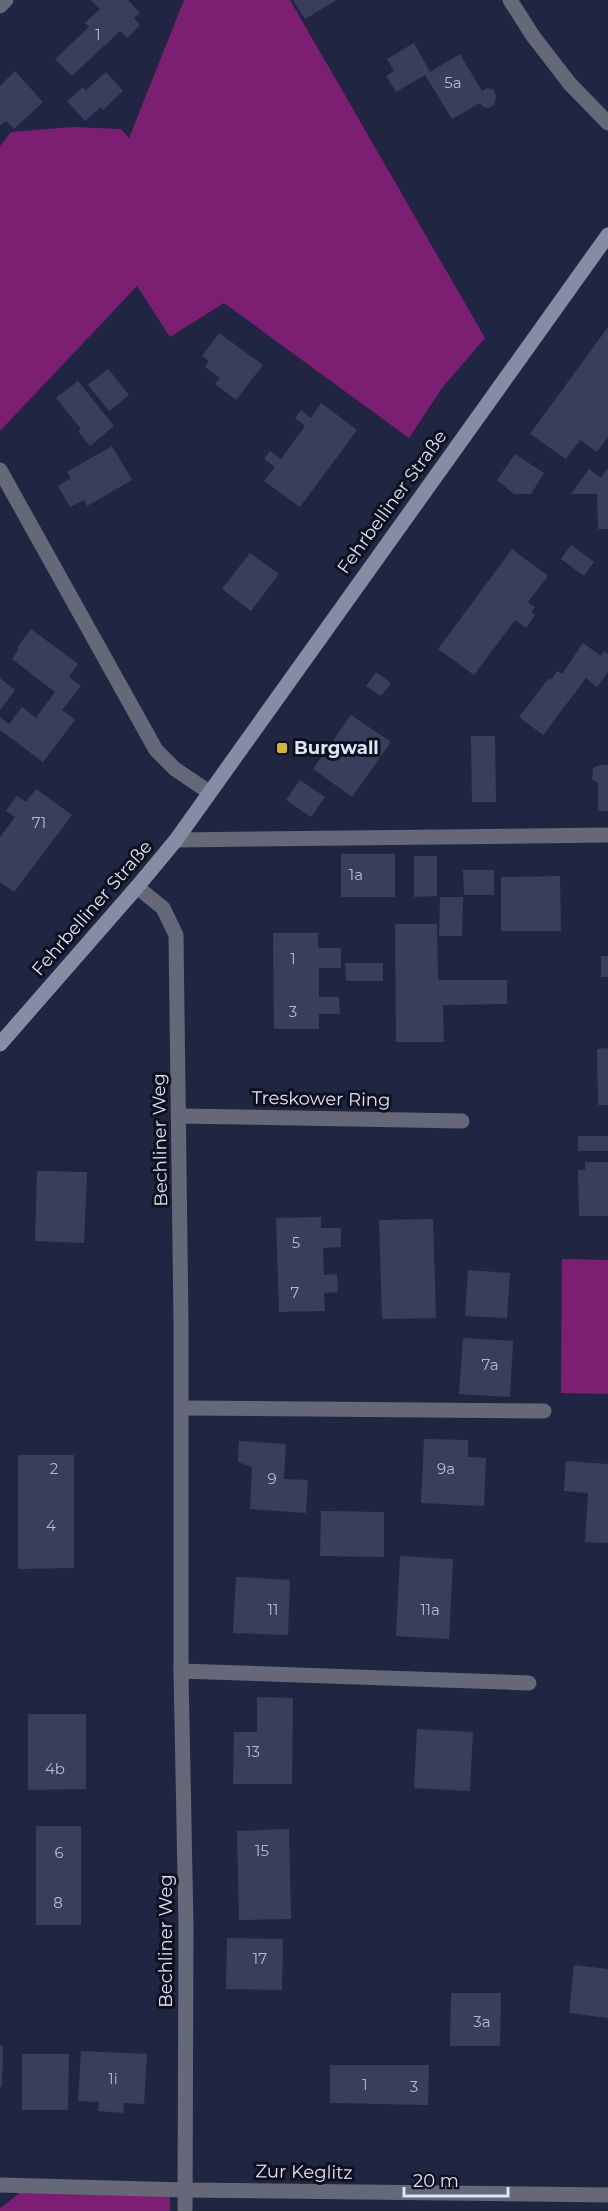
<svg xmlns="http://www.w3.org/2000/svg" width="608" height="2211" font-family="Montserrat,sans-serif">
  <rect width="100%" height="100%" fill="#202642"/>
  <g fill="#7c1e72">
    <path d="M184 0H290L485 338 442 388 409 438 224 303 170 337 137 286 0 431V146L11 132 72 127 121 129 129 138Z"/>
    <path d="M562 1259 608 1260V1394L561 1393Z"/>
    <path d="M25 2189H170V2211H0V2208Z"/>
  </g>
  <g fill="#373f5c">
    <path d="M91 0H128L140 13 134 18 140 25 127 38 120 31 72 76 55 59 89 27 85 23 100 9Z"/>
    <path d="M293 0H337L305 19Z"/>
    <path d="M414 43 430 72 460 54 482 91 487 88 494 90 496 97 494 105 488 108 482 106 480 103 452 119 425 75 396 92 386 76 394 71 387 59Z"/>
    <path d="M15 71 43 102 14 129 6 121 0 126V86Z"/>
    <path d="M106 72 123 91 103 110 101 107 85 121 67 101 83 87 86 90Z"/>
    <path d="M608 327V437L597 452 580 440 566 459 530 434Z"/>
    <path d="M219 333 263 365 236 400 215 384 220 378 205 367 209 361 202 356Z"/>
    <path d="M108 369 129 395 109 411 88 385Z"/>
    <path d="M78 381 114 426 90 446 78 431 81 429 56 398Z"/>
    <path d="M321 403 357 430 300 507 264 481 275 467 264 459 270 451 281 459 305 426 295 418 301 410 311 418Z"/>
    <path d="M112 446 132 480 87 506 84 500 70 507 58 486 71 478 67 472Z"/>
    <path d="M515 454 544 473 531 494H514L497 480Z"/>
    <path d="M608 468V529H598L597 494H571L589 469 601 478Z"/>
    <path d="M571 545 594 562 584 576 561 559Z"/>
    <path d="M512 549 548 576 528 602 535 607 531 612 535 615 526 628 515 620 474 675 438 649Z"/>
    <path d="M250 553 279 574 251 611 222 589Z"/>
    <path d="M31 629 78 664 69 677 81 686 62 710 75 720 43 762 0 730V717L9 724 22 707 36 718 55 692 12 659 19 649 17 648Z"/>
    <path d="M583 643 601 656 604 651 608 654V672L597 687 586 678 543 735 519 717 549 678 551 680 557 671 562 674Z"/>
    <path d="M376 672 391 683 381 696 366 686Z"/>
    <path d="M0 678 15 690 0 710Z"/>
    <path d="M351 715 391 742 352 797 313 769Z"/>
    <path d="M471 736H495L496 802H472Z"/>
    <path d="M599 765H608V811H598V783L592 779 593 768Z"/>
    <path d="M300 780 325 797 311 817 286 800Z"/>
    <path d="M36 789 72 815 14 892 0 882V837L15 817 6 811 17 796 26 802Z"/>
    <rect x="341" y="854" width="54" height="43"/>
    <path d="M414 856H437V896L414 897Z"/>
    <path d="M463 870H494V895H464Z"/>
    <path d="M560 876 561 931H501V877Z"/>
    <path d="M440 897H463L462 936H439Z"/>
    <path d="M395 924H437L438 980H507V1004L443 1005 444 1042H396Z"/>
    <path d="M273 933H318V948H341V968H319V997H339L340 1014H319V1029H274Z"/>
    <rect x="601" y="956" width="7" height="21"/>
    <path d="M345 963H383V981H346Z"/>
    <path d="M608 1048V1105H598L597 1049Z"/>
    <rect x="578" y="1136" width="30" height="15"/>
    <path d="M585 1162H608V1216H579L578 1170H585Z"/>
    <path d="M37 1171 87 1172 84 1243 35 1241Z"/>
    <path d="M321 1217V1228H341V1247L323 1248 324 1275 337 1274 338 1292 324 1293 325 1311 279 1312 276 1218Z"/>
    <path d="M433 1219 436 1318 382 1319 379 1220Z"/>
    <path d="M468 1270 510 1273 507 1318 465 1316Z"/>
    <path d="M463 1338 513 1341 510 1397 459 1394Z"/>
    <path d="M424 1439 468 1440V1457L486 1458 484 1506 421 1503Z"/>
    <path d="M239 1441 286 1444 284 1479 308 1480 306 1513 250 1509 252 1467 238 1462Z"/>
    <path d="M18 1455H74V1568L18 1569Z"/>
    <path d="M566 1461 608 1464V1543L585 1542 588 1493 564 1491Z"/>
    <path d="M321 1511 384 1512V1557L320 1556Z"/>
    <path d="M400 1556 453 1559 449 1639 396 1636Z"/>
    <path d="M236 1577 290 1580 288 1635 233 1633Z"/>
    <path d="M257 1697 293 1698 292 1784H233L234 1732H257Z"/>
    <path d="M28 1714H86V1789L28 1790Z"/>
    <path d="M417 1729 473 1732 470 1791 414 1788Z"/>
    <rect x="36" y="1826" width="45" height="99"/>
    <path d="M289 1829 291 1919 239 1920 237 1831Z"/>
    <path d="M227 1938 283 1939 282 1990 226 1989Z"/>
    <path d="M574 1965 608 1969V2018L569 2013Z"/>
    <path d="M451 1993H501L500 2046H450Z"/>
    <path d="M0 2046H3L2 2087H0Z"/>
    <path d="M81 2051 147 2054 144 2104 124 2103 123 2113 98 2111 99 2102 78 2101Z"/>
    <path d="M22 2054H69L68 2110H22Z"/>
    <path d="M330 2065H429L428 2105 330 2103Z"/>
  </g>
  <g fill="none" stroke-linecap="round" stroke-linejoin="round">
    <g stroke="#646877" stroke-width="15">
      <path d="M0 6 6 0"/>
      <path d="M0 470 156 750 175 769 209 792"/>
      <path d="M176 840 608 835"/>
      <path d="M179 1116 462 1121"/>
      <path d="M181 1408 544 1411"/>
      <path d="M181 1671 529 1683"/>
    </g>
    <g stroke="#646877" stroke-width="15">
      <path d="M510 0 533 36 570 84 608 123"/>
      <path d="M137 887 163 908 176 935 181 1322V1671L186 1926 185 2211"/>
      <path d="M0 2185 186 2190 608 2195"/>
    </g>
    <path stroke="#868ca3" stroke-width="15" d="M0 1044 137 887 176 840 608 235"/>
  </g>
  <rect fill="#d8b434" stroke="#0d101d" stroke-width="2" x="276" y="742" width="12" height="12" rx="3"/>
  <g text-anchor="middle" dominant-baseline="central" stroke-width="6" stroke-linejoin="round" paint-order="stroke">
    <g font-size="15" fill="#b4bbd0">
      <text x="98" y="34">1</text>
      <text x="453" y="82">5a</text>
      <text x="39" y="822">71</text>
      <text x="356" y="874">1a</text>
      <text x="293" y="958">1</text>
      <text x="293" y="1011">3</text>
      <text x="296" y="1242">5</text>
      <text x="295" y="1292">7</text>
      <text x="490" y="1364">7a</text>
      <text x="54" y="1468">2</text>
      <text x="446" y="1468">9a</text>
      <text x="272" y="1478">9</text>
      <text x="51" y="1525">4</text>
      <text x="273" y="1609">11</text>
      <text x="430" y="1609">11a</text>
      <text x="253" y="1751">13</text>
      <text x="55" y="1768">4b</text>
      <text x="262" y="1850">15</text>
      <text x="59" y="1852">6</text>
      <text x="58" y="1902">8</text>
      <text x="260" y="1958">17</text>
      <text x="482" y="2021">3a</text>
      <text x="113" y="2078">1i</text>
      <text x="365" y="2084">1</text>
      <text x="414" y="2086">3</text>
    </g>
    <g font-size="18" fill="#dee4f6" stroke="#0d101d">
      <text transform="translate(392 502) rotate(-54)">Fehrbelliner Straße</text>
      <text transform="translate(92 908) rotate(-49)">Fehrbelliner Straße</text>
      <text transform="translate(321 1099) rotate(1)">Treskower Ring</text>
      <text transform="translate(160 1140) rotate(-91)">Bechliner Weg</text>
      <text transform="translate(166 1941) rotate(-90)">Bechliner Weg</text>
      <text transform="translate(304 2172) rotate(1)">Zur Keglitz</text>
    </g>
    <g font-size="18" font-weight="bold" fill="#dee4f6" stroke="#0d101d" text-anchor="start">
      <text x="294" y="748">Burgwall</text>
    </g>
  </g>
  <path d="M404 2187v9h104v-9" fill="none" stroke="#dee4f6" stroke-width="3"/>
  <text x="413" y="2187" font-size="18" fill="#dee4f6" stroke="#0d101d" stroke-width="4.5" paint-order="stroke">20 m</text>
</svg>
